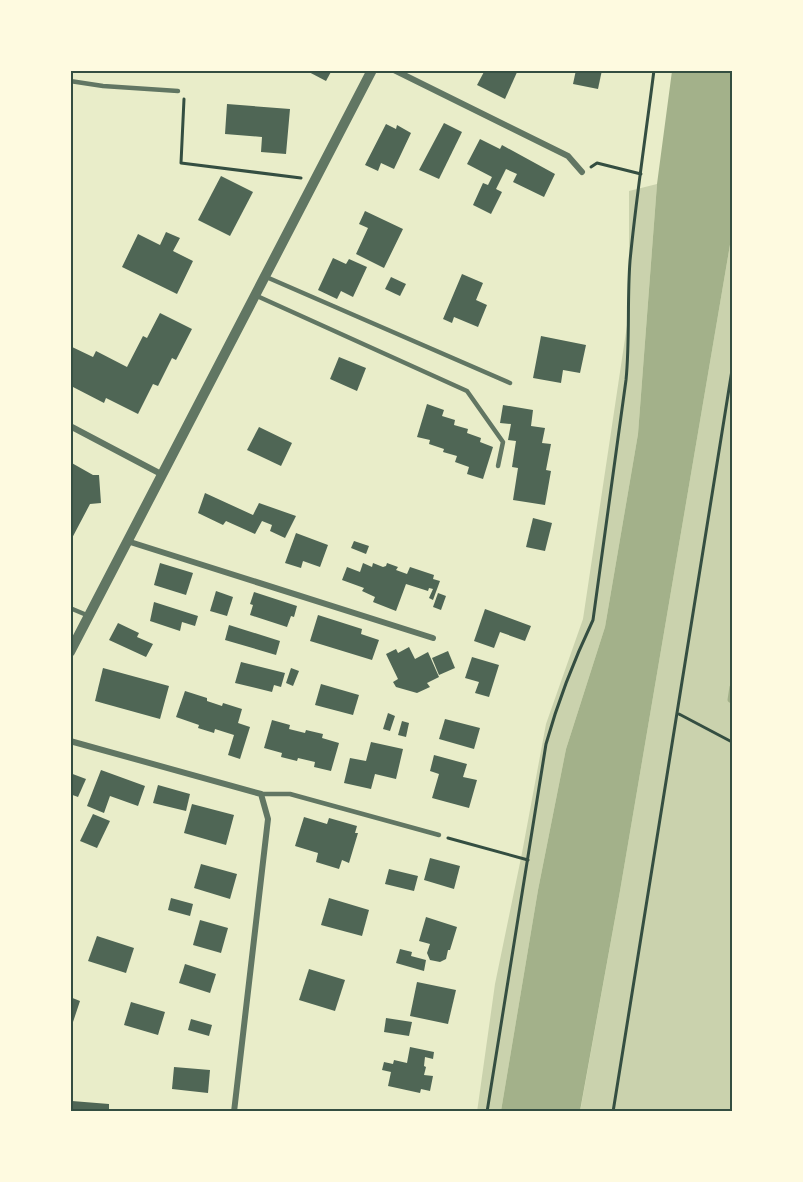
<svg xmlns="http://www.w3.org/2000/svg" width="803" height="1182" font-family="'Source Serif 4',serif">
  <rect width="100%" height="100%" fill="#e9edc9"/>
  <g fill="#cad2ad">
    <path d="M657 184 638 434 605 627 566 749 538 890 501 1111 477 1112 495 984 522 853 546 724 583 619 629 312V191Z"/>
    <path d="M732 233V1111L580 1112 620 891Z"/>
  </g>
  <path fill="#a3b18a" d="M672 71H732V233L620 891 580 1111H501L538 890 566 749 605 627 638 434 657 184Z"/>
  <g fill="none" stroke-linecap="round" stroke-linejoin="round">
    <path stroke="#a3b18a" stroke-width="5" d="M732 687 730 700 732 701"/>
  </g>
  <g fill="#4f6655">
    <path d="M305 70H332L326 81Z"/>
    <path d="M485 70H518L505 99 477 85Z"/>
    <path d="M576 70H602L598 89 573 84Z"/>
    <path d="M227 104 290 109 286 154 261 152 262 137 225 134Z"/>
    <path d="M444 123 462 132 439 179 419 170Z"/>
    <path d="M386 124 396 129 397 125 411 133 394 169 381 163 378 171 365 165Z"/>
    <path d="M480 139 500 149 502 145 555 174 544 197 513 182 517 174 506 169 496 189 502 192 491 214 473 205 483 183 488 185 492 177 467 164Z"/>
    <path d="M221 176 253 192 230 236 198 220Z"/>
    <path d="M365 211 403 229 384 268 356 254 368 228 359 224Z"/>
    <path d="M166 232 180 238 173 251 193 261 177 294 122 267 138 234 160 245Z"/>
    <path d="M333 258 346 264 349 259 367 267 353 297 341 291 337 299 318 290Z"/>
    <path d="M462 274 483 283 476 300 487 305 478 327 454 317 452 323 443 319Z"/>
    <path d="M391 277 406 284 400 296 385 289Z"/>
    <path d="M160 313 192 329 176 360 172 358 158 386 153 384 138 414 106 398 104 403 73 387 70 392V346L93 357 96 351 127 367 143 336 147 338Z"/>
    <path d="M541 336 586 345 580 373 563 370 561 383 533 378Z"/>
    <path d="M339 357 366 368 357 391 330 379Z"/>
    <path d="M427 404 444 410 442 416 455 420 454 425 468 429 467 433 481 438 480 442 493 447 483 479 467 474 469 467 455 462 457 456 443 452 444 449 429 444 430 440 417 437Z"/>
    <path d="M503 405 533 410 531 426 545 428 542 443 551 444 546 470 551 471 545 505 513 500 518 468 512 467 516 441 508 440 511 424 500 423Z"/>
    <path d="M259 427 292 443 281 466 247 450Z"/>
    <path d="M70 462 93 475H99L101 503 90 504 70 542Z"/>
    <path d="M205 493 253 515 259 503 296 516 285 538 270 531 272 525 262 521 255 534 226 521 223 525 198 513Z"/>
    <path d="M533 518 552 523 545 551 526 547Z"/>
    <path d="M296 533 328 545 320 567 303 561 301 568 285 563Z"/>
    <path d="M354 541 369 546 366 554 351 548Z"/>
    <path d="M160 563 193 573 186 595 154 585Z"/>
    <path d="M363 563 372 567 373 563 383 567 386 566 387 563 398 567 396 570 407 574 410 567 434 575 433 579 440 581 433 600 429 598 433 589 429 588 428 591 406 584 396 611 373 602 375 597 362 591 364 588 342 580 347 567 360 572Z"/>
    <path d="M216 591 233 597 227 616 210 611Z"/>
    <path d="M254 592 297 606 294 617 291 616 287 627 250 615 253 605 250 604Z"/>
    <path d="M438 593 446 596 441 610 433 607Z"/>
    <path d="M154 602 198 616 195 626 182 622 180 631 150 621Z"/>
    <path d="M485 609 531 626 525 641 500 632 494 648 474 641Z"/>
    <path d="M318 615 362 629 361 634 379 640 372 660 310 641Z"/>
    <path d="M118 623 139 633 137 637 153 644 146 657 109 640Z"/>
    <path d="M229 625 280 641 276 655 225 640Z"/>
    <path d="M409 647 415 659 428 652 439 677 427 683 430 687 417 693 396 687 393 682 398 679 386 654 396 649 398 653Z"/>
    <path d="M448 651 455 668 439 675 432 658Z"/>
    <path d="M472 657 499 665 489 697 475 693 479 682 465 678Z"/>
    <path d="M241 662 285 673 281 687 274 685 272 692 235 683Z"/>
    <path d="M103 668 169 686 160 719 95 701Z"/>
    <path d="M291 668 299 671 293 686 286 683Z"/>
    <path d="M321 684 359 695 353 715 315 705Z"/>
    <path d="M185 691 207 698V701L222 706 223 703 242 709 238 723 250 727 240 759 228 755 234 735 215 729 214 733 198 728 199 725 176 717Z"/>
    <path d="M388 713 395 716 390 731 383 729Z"/>
    <path d="M445 719 480 728 474 749 439 739Z"/>
    <path d="M272 720 290 725 289 729 305 733 306 730 323 734 322 738 339 743 331 771 314 767 315 762 298 758 297 761 281 757 282 753 264 748Z"/>
    <path d="M402 721 409 723 406 737 398 735Z"/>
    <path d="M371 742 403 749 396 779 375 774 371 789 344 783 350 758 366 761Z"/>
    <path d="M434 755 467 764 463 777 477 780 469 808 432 798 439 774 430 771Z"/>
    <path d="M101 770 145 786 138 806 110 796 104 813 87 806Z"/>
    <path d="M70 773 86 779 78 797 70 794Z"/>
    <path d="M158 785 190 794 186 811 153 803Z"/>
    <path d="M192 804 234 815 226 845 184 833Z"/>
    <path d="M93 814 110 821 97 848 80 841Z"/>
    <path d="M304 817 327 824 329 818 357 826 355 833H358L349 863 342 860 339 869 316 862 318 853 295 846Z"/>
    <path d="M430 858 460 866 454 889 424 880Z"/>
    <path d="M201 864 237 874 230 899 194 888Z"/>
    <path d="M389 869 418 876 414 891 385 884Z"/>
    <path d="M171 898 193 904 190 916 168 910Z"/>
    <path d="M329 898 369 910 362 936 321 925Z"/>
    <path d="M426 917 457 927 450 950H448L446 959 440 962 430 960 427 953 430 944 419 941Z"/>
    <path d="M200 920 228 928 221 953 193 945Z"/>
    <path d="M97 936 134 948 126 973 88 961Z"/>
    <path d="M400 949 412 952 411 956 426 960 424 971 396 963Z"/>
    <path d="M185 964 216 974 210 993 179 983Z"/>
    <path d="M309 969 345 980 335 1011 299 1000Z"/>
    <path d="M417 982 456 990 448 1024 410 1016Z"/>
    <path d="M70 997 80 1001 71 1028H70Z"/>
    <path d="M131 1002 165 1012 158 1035 124 1025Z"/>
    <path d="M386 1018 412 1022 409 1036 384 1032Z"/>
    <path d="M191 1019 212 1025 209 1036 188 1030Z"/>
    <path d="M410 1047 434 1052 433 1059 425 1057 424 1066 426 1067 424 1075 433 1076 430 1091 421 1089 420 1093 388 1086 391 1072 382 1070 384 1062 393 1064 394 1060 407 1063Z"/>
    <path d="M174 1067 210 1070 208 1093 172 1089Z"/>
    <path d="M72 1101 109 1104V1112H71Z"/>
  </g>
  <g fill="none" stroke-linecap="round" stroke-linejoin="round">
    <g stroke="#344e41" stroke-width="3">
      <path d="M184 99 181 163 301 178"/>
      <path d="M591 167 597 163 641 174"/>
      <path d="M679 714 732 742"/>
      <path d="M448 838 528 860"/>
      <path d="M487 1112 546 744C558 701 574 660 593 620L626 380C630 340 627 301 630 261 636 198 646 134 654 70"/>
      <path d="M613 1112 732 370"/>
    </g>
    <g stroke="#617663" stroke-width="4.5">
      <path d="M70 81 103 86 178 91"/>
      <path d="M264 276 510 383"/>
      <path d="M257 296 467 391 503 442 498 466"/>
      <path d="M70 608 89 616"/>
      <path d="M261 794H290L439 835"/>
    </g>
    <g stroke="#617663" stroke-width="6">
      <path d="M394 70 568 156 582 172"/>
      <path d="M70 426 161 474"/>
      <path d="M127 541 433 638"/>
      <path d="M70 741 261 794 268 819 234 1112"/>
    </g>
    <path stroke="#617663" stroke-width="10" d="M70 652 372 70"/>
  </g>
  <rect width="803" height="1182" fill="none" stroke="#fefae0" stroke-width="144"/>
  <rect x="72" y="72" width="659" height="1038" fill="none" stroke="#344e41" stroke-width="2"/>
</svg>
